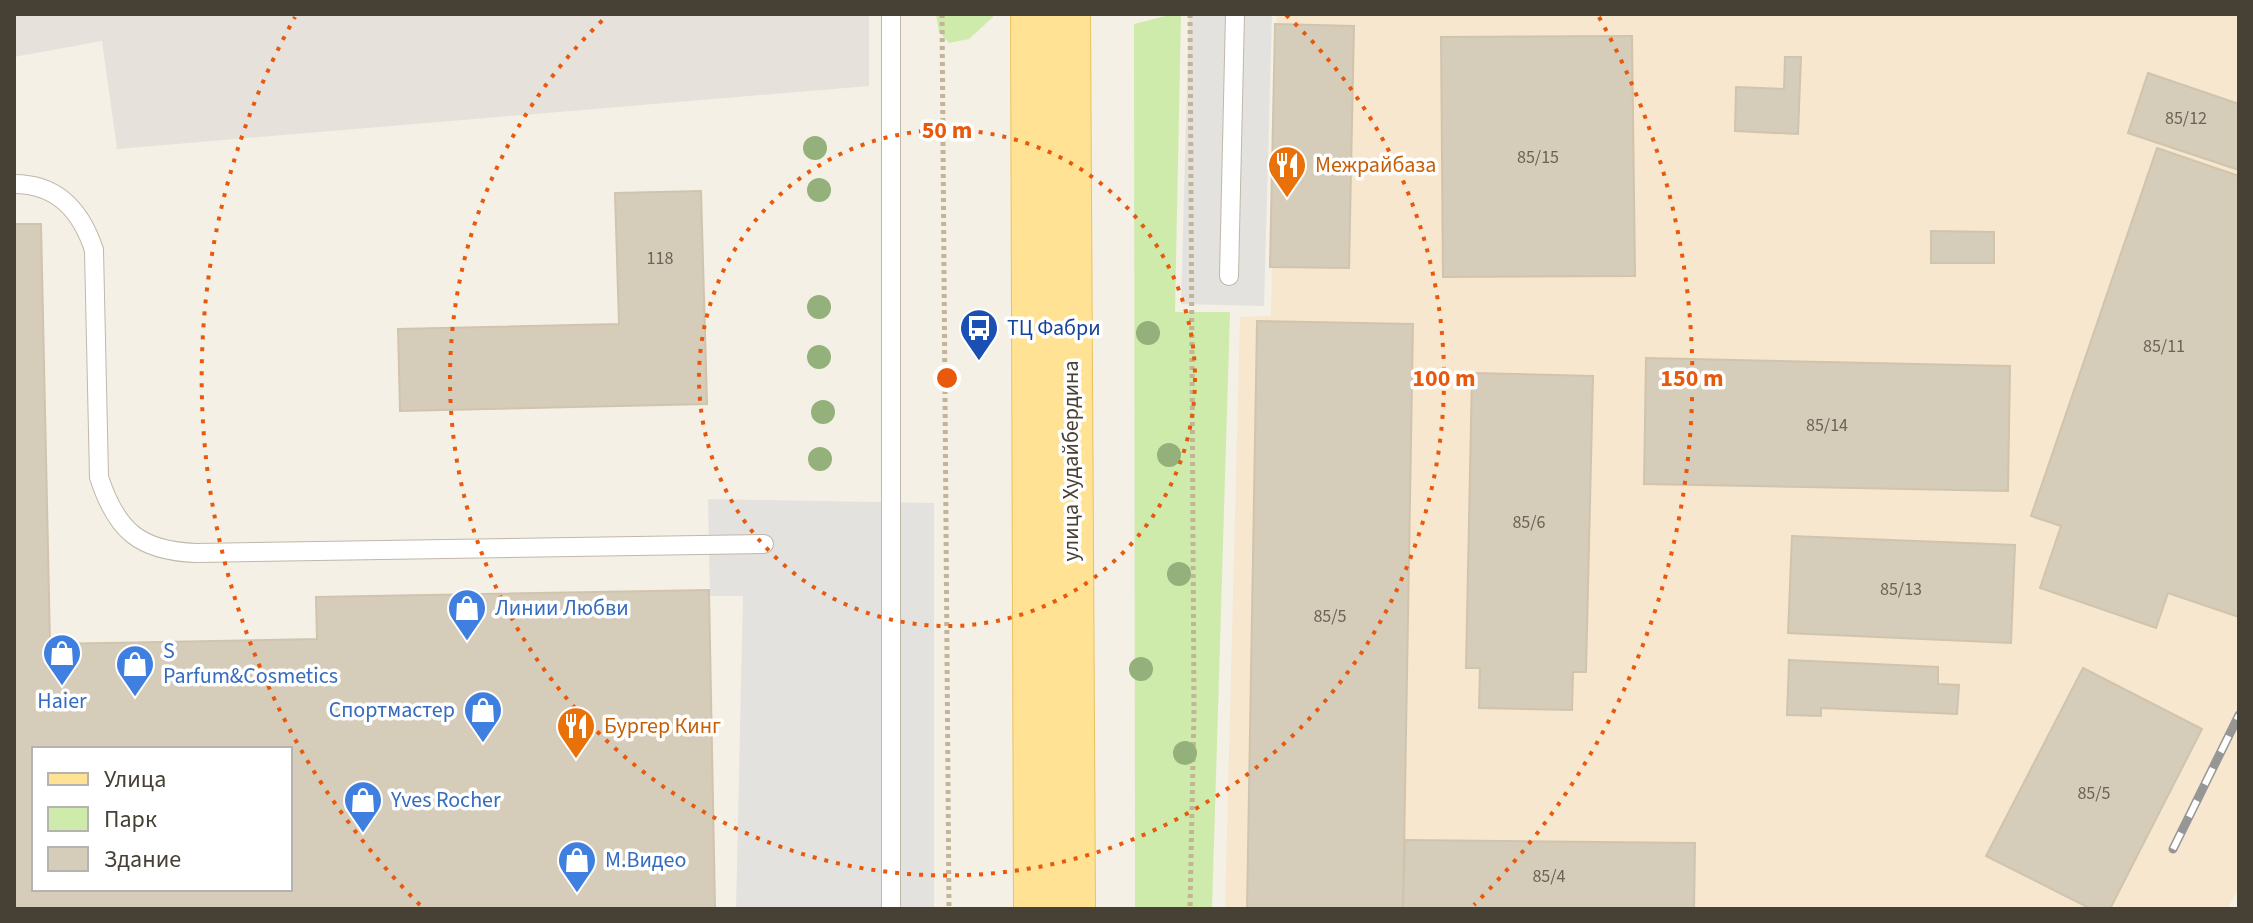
<svg xmlns="http://www.w3.org/2000/svg" width="2253" height="923" font-family="'Source Sans 3',sans-serif">
  <rect width="100%" height="100%" fill="#f4f0e6"/>
  <path fill="#f7e7cf" d="M1277 14H2239V888L2227 909H1225L1240 317 1271 316Z"/>
  <path fill="#e6e1db" d="M14 14H869V86L117 149 102 41 14 57Z"/>
  <g fill="#ceebac">
    <path d="M936 14H993V17L969 39 949 43 939 32Z"/>
    <path d="M1173 14H1181L1175 312H1230L1212 909H1135L1134 24Z"/>
  </g>
  <g fill="#e4e2de">
    <path d="M1189 14H1272L1264 306 1181 304Z"/>
    <path d="M708 499 934 503V909H736L743 596H710Z"/>
  </g>
  <g fill="#d6ccba" stroke="#d1c4ad" stroke-width="2" fill-rule="evenodd">
    <path d="M1275 24 1354 26 1349 268 1270 267Z"/>
    <path d="M1632 36 1635 276 1443 277 1441 37Z"/>
    <path d="M1785 57H1801L1798 134 1735 131 1736 87 1784 89Z"/>
    <path d="M2148 73 2239 104V170L2128 133Z"/>
    <path d="M2157 148 2239 176V617L2168 593 2156 628 2040 588 2061 526 2031 516Z"/>
    <path d="M701 191 707 404 400 411 398 329 619 324 615 193Z"/>
    <path d="M14 224H41L50 644 317 639 316 597 709 590 715 909H14ZM34 749H290V889H34Z"/>
    <path d="M1931 231 1994 232V263H1931Z"/>
    <path d="M1257 321 1413 324 1403 909H1247Z"/>
    <path d="M1646 358 2010 366 2008 491 1644 484Z"/>
    <path d="M1472 373 1593 376 1586 672H1573L1572 710 1479 708 1480 668H1466Z"/>
    <path d="M1792 536 2015 545 2011 643 1788 633Z"/>
    <path d="M1789 660 1938 667V684L1959 685 1957 714 1821 708V716L1787 715Z"/>
    <path d="M2083 668 2202 729 2110 909H2091L1986 856Z"/>
    <path d="M1405 840 1695 843 1694 909H1403Z"/>
  </g>
  <g fill="none" stroke-linecap="round" stroke-linejoin="round">
    <g stroke="#c0b8a8" stroke-width="20">
      <g id="service">
        <path d="M14 184C58 184 81 211 94 250L99 477C116 530 139 551 196 553L764 544"/>
        <path d="M1229 276 1235 14"/>
        <path d="M891 909V14"/>
      </g>
    </g>
    <g stroke="#ebc25d" stroke-width="46">
      <g id="primary">
        <path d="M1033 14 1036 909"/>
        <path d="M1068 14 1073 909"/>
      </g>
    </g>
    <g stroke="#c3b498" stroke-width="5" stroke-dasharray="4 4" stroke-linecap="butt">
      <path d="M942 14 949 909"/>
      <path d="M1190 14 1194 712 1190 909"/>
    </g>
    <use href="#service" stroke="#fff" stroke-width="18"/>
    <use href="#primary" stroke="#ffe294" stroke-width="44"/>
    <g stroke="#969696" stroke-width="9">
      <path id="rail" d="M2173 849 2239 715"/>
    </g>
    <use href="#rail" stroke="#fff" stroke-width="6" stroke-dasharray="18" stroke-linecap="butt"/>
  </g>
  <g fill="#94b07b">
    <circle cx="815" cy="148" r="12"/>
    <circle cx="819" cy="190" r="12"/>
    <circle cx="819" cy="307" r="12"/>
    <circle cx="1148" cy="333" r="12"/>
    <circle cx="819" cy="357" r="12"/>
    <circle cx="823" cy="412" r="12"/>
    <circle cx="1169" cy="455" r="12"/>
    <circle cx="820" cy="459" r="12"/>
    <circle cx="1179" cy="574" r="12"/>
    <circle cx="1141" cy="669" r="12"/>
    <circle cx="1185" cy="753" r="12"/>
  </g>
  <g fill="none" stroke="#e8590c" stroke-width="4" stroke-dasharray="4 8">
    <circle cx="947" cy="378" r="248"/>
    <path d="M1286 15A497 497 0 1 1 608 15"/>
    <path d="M420 905A745 745 0 0 1 295 17M1599 17A745 745 0 0 1 1474 905"/>
  </g>
  <defs>
    <g id="restaurant-pin" transform="scale(2)"><path d="M0 17L-7.5 6A9.5 9.5 0 1 1 7.5 6Z" fill="#e8710a" stroke="#fff"/><path d="M-5-6h1v4h1v-4h1v4h1v-4h1v5L-1.5 .5V6h-2V.5L-5-1ZM5-6V6H3V1.5H1.5Q1.5-4 5-6Z" fill="#fff"/></g>
    <g id="bus-pin" transform="scale(2)"><path d="M0 17L-7.5 6A9.5 9.5 0 1 1 7.5 6Z" fill="#1a4fb4" stroke="#fff"/><path d="M-5-6H5V4H4V6H2V4H-2V6H-4V4H-5ZM-3.5-4V0h7V-4ZM-3.5 1.2v1.5H-2V1.2ZM2 1.2v1.5H3.5V1.2Z" fill="#fff"/></g>
    <g id="shop-pin" transform="scale(2)"><path d="M0 17L-7.5 6A9.5 9.5 0 1 1 7.5 6Z" fill="#3f7fe0" stroke="#fff"/><path d="M-5-2.5h2.3a2.7 3.5 0 0 1 5.4 0H5L5.5 6h-11ZM-1.5-2.5h3a1.5 2.3 0 0 0-3 0Z" fill="#fff"/></g>
  </defs>
  <g fill-rule="evenodd">
    <use href="#restaurant-pin" x="1287" y="165"/>
    <use href="#bus-pin" x="979" y="328"/>
    <use href="#shop-pin" x="467" y="608"/>
    <use href="#shop-pin" x="62" y="653"/>
    <use href="#shop-pin" x="135" y="664"/>
    <use href="#shop-pin" x="483" y="710"/>
    <use href="#restaurant-pin" x="576" y="726"/>
    <use href="#shop-pin" x="363" y="800"/>
    <use href="#shop-pin" x="577" y="860"/>
  </g>
  <g text-anchor="middle" dominant-baseline="central" stroke-width="7" stroke-linejoin="round" paint-order="stroke">
    <g font-size="18" fill="#6b6356">
      <text x="2186" y="118">85/12</text>
      <text x="1538" y="157">85/15</text>
      <text x="660" y="258">118</text>
      <text x="2164" y="346">85/11</text>
      <text x="1827" y="425">85/14</text>
      <text x="1529" y="522">85/6</text>
      <text x="1901" y="589">85/13</text>
      <text x="1330" y="616">85/5</text>
      <text x="2094" y="793">85/5</text>
      <text x="1549" y="876">85/4</text>
    </g>
    <g font-size="22" fill="#c56008" stroke="#fff" text-anchor="start">
      <text x="1315" y="165">Межрайбаза</text>
      <text x="604" y="726">Бургер Кинг</text>
    </g>
    <g font-size="22" fill="#164399" stroke="#fff" text-anchor="start">
      <text x="1007" y="328">ТЦ Фабри</text>
    </g>
    <g font-size="22" fill="#474035" stroke="#fff">
      <text transform="translate(1071 461) rotate(-90)">улица Худайбердина</text>
    </g>
    <g font-size="22" fill="#366cbe" stroke="#fff" text-anchor="start">
      <text x="495" y="608">Линии Любви</text>
      <text x="163" y="651">S<tspan x="163" dy="25">Parfum&amp;Cosmetics</tspan></text>
      <text x="62" y="701" text-anchor="middle">Haier</text>
      <text x="455" y="710" text-anchor="end">Спортмастер</text>
      <text x="391" y="800">Yves Rocher</text>
      <text x="605" y="860">М.Видео</text>
    </g>
  </g>
  <circle cx="947" cy="378" r="12" fill="#e8590c" stroke="#fff" stroke-width="4"/>
  <g font-size="24" text-anchor="middle" font-weight="bold" fill="#e8590c" stroke="#fff" stroke-width="7" stroke-linejoin="round" paint-order="stroke">
    <text x="947" y="138">50 m</text>
    <text x="1444" y="386">100 m</text>
    <text x="1692" y="386">150 m</text>
  </g>
  <rect width="2253" height="923" fill="none" stroke="#474035" stroke-width="32"/>
  <rect x="32" y="747" width="260" height="144" fill="#ffffff" stroke="#b5b3ae" stroke-width="2"/>
  <rect x="48" y="773" width="40" height="12" fill="#ffe294" stroke="#b5b3ae" stroke-width="2"/>
  <text x="104" y="787" font-size="24" fill="#474035">Улица</text>
  <rect x="48" y="807" width="40" height="24" fill="#ceebac" stroke="#b5b3ae" stroke-width="2"/>
  <text x="104" y="827" font-size="24" fill="#474035">Парк</text>
  <rect x="48" y="847" width="40" height="24" fill="#d6ccba" stroke="#b5b3ae" stroke-width="2"/>
  <text x="104" y="867" font-size="24" fill="#474035">Здание</text>
</svg>
